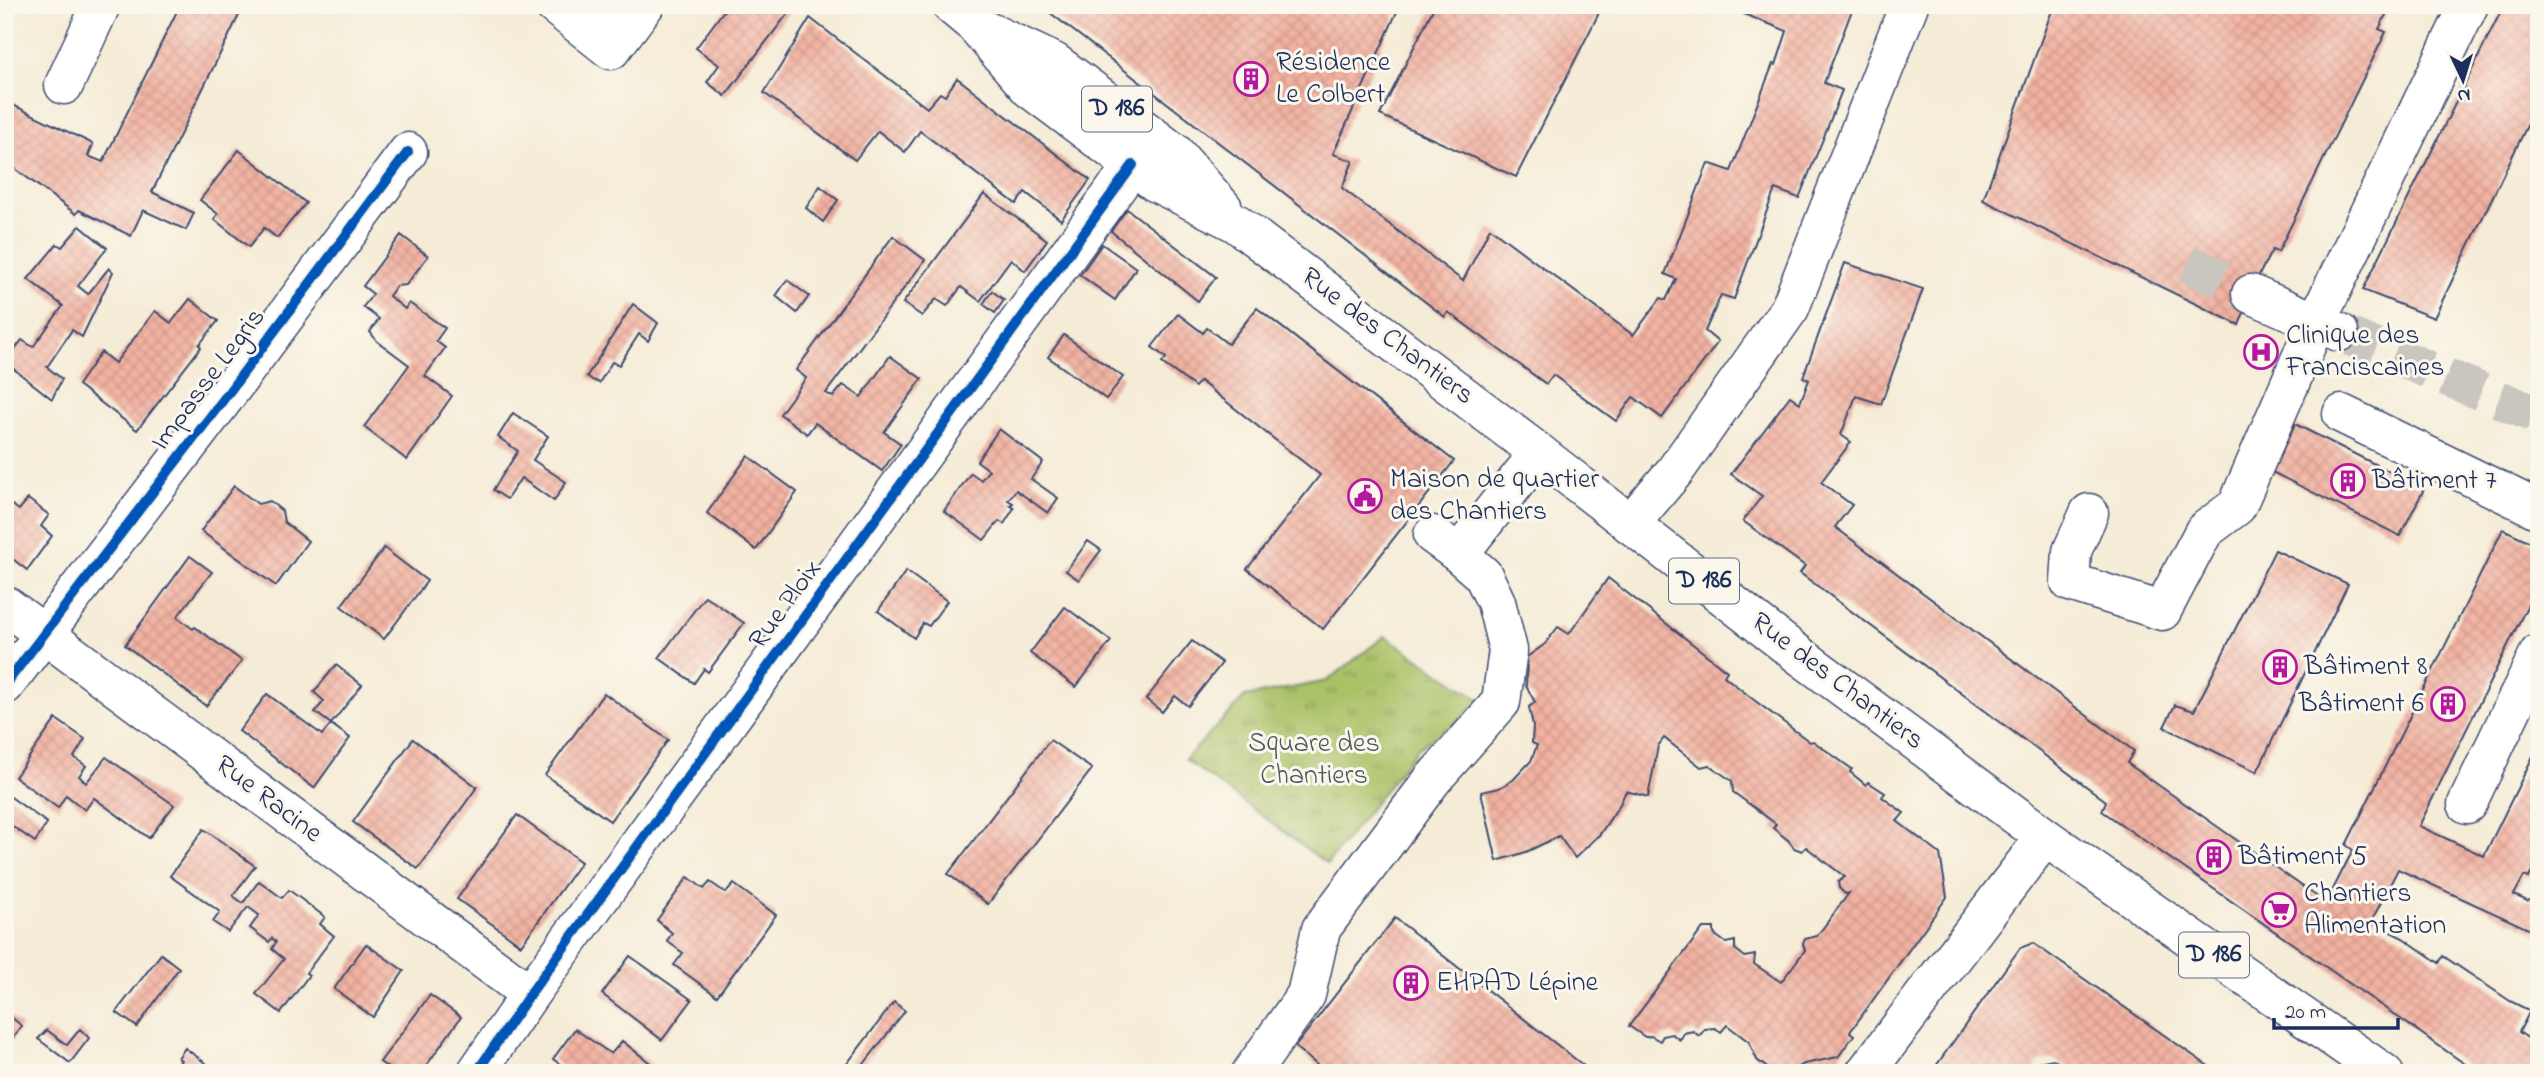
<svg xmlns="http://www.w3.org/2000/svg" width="2544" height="1078" font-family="'Indie Flower',sans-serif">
  <defs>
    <pattern id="grass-tufts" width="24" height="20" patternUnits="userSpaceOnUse" patternTransform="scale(1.75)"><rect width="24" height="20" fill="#aac166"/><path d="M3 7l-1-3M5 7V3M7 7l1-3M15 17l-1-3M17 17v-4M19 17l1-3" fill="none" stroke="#8a9d57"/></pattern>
    <pattern id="building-cross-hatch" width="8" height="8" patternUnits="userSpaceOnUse" patternTransform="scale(1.75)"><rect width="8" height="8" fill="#f2b2a1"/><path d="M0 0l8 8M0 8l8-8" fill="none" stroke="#cf998d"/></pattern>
  </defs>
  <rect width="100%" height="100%" fill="#fbf7ec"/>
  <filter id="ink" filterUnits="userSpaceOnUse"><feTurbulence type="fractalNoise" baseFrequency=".0143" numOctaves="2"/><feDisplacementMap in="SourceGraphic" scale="14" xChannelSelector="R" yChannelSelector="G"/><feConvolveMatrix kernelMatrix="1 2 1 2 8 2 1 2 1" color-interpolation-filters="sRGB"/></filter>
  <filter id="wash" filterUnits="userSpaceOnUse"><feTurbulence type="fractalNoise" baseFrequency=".00686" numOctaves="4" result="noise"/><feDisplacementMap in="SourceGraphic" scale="28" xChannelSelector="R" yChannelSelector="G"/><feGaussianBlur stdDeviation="1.57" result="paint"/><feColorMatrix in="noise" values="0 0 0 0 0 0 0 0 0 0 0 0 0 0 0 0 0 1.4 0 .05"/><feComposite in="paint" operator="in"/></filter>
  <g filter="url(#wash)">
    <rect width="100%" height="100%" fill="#f5ecd7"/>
    <path fill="url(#grass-tufts)" stroke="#627862" stroke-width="2" d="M1385 636 1481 700 1457 722 1418 748 1327 864 1185 759 1245 697 1327 681Z"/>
    <g id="blocks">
      <g fill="url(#building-cross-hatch)">
        <path d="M180 5H244L152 192 194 213 186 230 143 210 131 236 79 210 76 214 5 161V101L93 144 88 156 103 162Z"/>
        <path d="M728 5H789L792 8 725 96 707 82 719 65 696 48Z"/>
        <path d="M1040 5H1400L1333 154 1353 161 1342 188 1463 281 1490 228 1633 335 1661 298 1666 300 1676 279 1665 274 1708 163 1731 171 1773 64 1776 65 1787 31 1736 11 1738 5H1854L1824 83 1842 90 1825 134 1799 198 1775 189 1734 299 1721 295 1705 331 1718 342 1662 418 1633 397 1616 421 1553 375 1546 384 1448 312 1445 317Z"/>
        <path d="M1435 5H1603L1516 177 1380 115Z"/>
        <path d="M2054 5H2391L2379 29 2386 32 2278 252 2272 250 2256 281 2239 325 1983 200Z"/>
        <path d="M2504 5H2539V101L2434 318 2363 290Z"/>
        <path d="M810 18 927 108 940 93 945 96 957 78 1090 180 1061 220 1025 192 1016 204 920 131 905 152 878 131 855 160 764 93Z"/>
        <path d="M239 150 306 203 277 238 264 228 249 247 214 219 218 214 200 200Z"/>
        <path d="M820 186 838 200 823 222 806 208Z"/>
        <path d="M984 194 1047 240 1025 271 1011 259 980 301 961 287 947 306 936 299 922 316 903 303Z"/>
        <path d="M1127 209 1216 277 1198 301 1111 231Z"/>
        <path d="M80 226 107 248 78 286 88 294 109 268 113 272 82 337 72 330 47 367 62 379 52 399 5 362 22 340 33 347 63 306 28 279 57 244 62 247Z"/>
        <path d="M401 235 428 256 406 285 396 286 389 296 405 309 409 303 445 328 436 341 445 348 425 376 452 396 407 460 364 427 409 365 377 341 370 332 379 319 363 307 373 294 363 286Z"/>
        <path d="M893 236 925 260 826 393 833 397 843 385 861 397 890 356 922 379 884 432 901 444 882 471 815 423 807 434 780 414 806 378 796 370Z"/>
        <path d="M1102 244 1136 268 1115 300 1080 275Z"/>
        <path d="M1845 263 1923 289 1881 404 1856 396 1841 435 1851 442 1821 482 1852 505 1835 527 2134 751 2127 763 2326 903 2353 850 2346 845 2503 529 2539 546V582L2419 826 2484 856 2539 744V857L2529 878 2524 876 2514 895 2527 901 2536 898 2539 899V934L2398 869 2371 922 2403 938 2439 963 2443 956 2510 1001 2530 1011 2519 1032 2539 1046V1073H2478L2102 811 2106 801 1800 573 1805 566 1743 521 1762 496 1731 474 1790 396 1800 403 1809 380 1803 377Z"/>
        <path d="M787 280 809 296 797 313 776 296Z"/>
        <path d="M992 291 1004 300 995 313 983 304Z"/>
        <path d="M190 299 218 321 199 345 201 347 137 430 78 385 101 352 115 363 155 311 171 323Z"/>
        <path d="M633 304 658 323 648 341 639 334 619 365 612 362 599 383 592 380 587 376Z"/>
        <path d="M1257 308 1454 461 1323 629 1247 569 1320 475 1200 381 1195 387 1162 363 1166 358 1152 347 1178 314 1203 333 1207 328 1228 344Z"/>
        <path d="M1064 335 1123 377 1106 399 1048 357Z"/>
        <path d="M513 413 548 436 533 460 566 482 554 501 521 478 507 499 493 490 518 451 498 437Z"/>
        <path d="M2295 424 2424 489 2400 536 2272 472Z"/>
        <path d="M999 429 1043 462 1031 479 1058 498 1048 513 1016 490 1008 500 1013 503 1010 505 1014 508 1004 524 999 521 984 540 944 511 971 473 981 480 989 470 977 461Z"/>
        <path d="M748 456 797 492 756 550 707 513Z"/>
        <path d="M234 486 258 504 270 501 282 511 284 522 308 541 276 586 201 531Z"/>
        <path d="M28 499 49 515 41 526 52 536 27 570 5 553V500L19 510Z"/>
        <path d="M1088 541 1101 550 1079 580 1066 571Z"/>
        <path d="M384 548 427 581 384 639 341 606Z"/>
        <path d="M2275 550 2348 584 2257 772 2164 727 2175 705 2194 711Z"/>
        <path d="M190 556 212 572 177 617 193 629 195 627 242 661 206 706 125 645Z"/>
        <path d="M906 571 947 601 929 626 923 623 914 638 878 611Z"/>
        <path d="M1608 578 1727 671 1724 676 1754 700 1810 742 1813 741 1852 769 1850 772 1866 785 1868 782 1885 793 1882 797 1904 813 1897 821 1940 854 1947 897 1850 1032 1854 1035 1838 1057 1804 1064 1789 1072 1770 1070 1757 1060 1749 1042 1727 1025 1721 1032 1715 1028 1705 1029 1699 1036 1693 1031 1684 1033 1680 1040 1672 1034 1663 1036 1660 1041 1651 1036 1645 1037 1629 1026 1703 928H1714V934L1726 943 1735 941V949L1745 957 1755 955 1754 964 1781 982 1805 950 1803 944 1805 939 1817 936 1849 893 1845 894 1839 888 1838 882 1845 877 1806 847 1802 851 1794 848 1789 841 1773 828 1776 824 1733 792 1732 781 1709 765 1701 767 1664 738 1658 746 1648 797 1626 791 1620 804 1600 834 1575 858 1559 836 1526 852 1497 861 1481 792 1499 788 1513 780 1531 761 1537 745 1532 743 1533 726 1529 707 1535 702 1526 686 1527 657 1545 644 1558 627 1569 634Z"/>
        <path d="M705 596 744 623 708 672 704 669 694 683 659 658Z"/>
        <path d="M1065 607 1111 641 1076 687 1030 653Z"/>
        <path d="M1192 641 1222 663 1188 706 1175 696 1162 712 1146 699Z"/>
        <path d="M336 665 362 685 331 724 350 738 314 788 239 731 267 694 322 735 331 724 315 712 324 701 314 692Z"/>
        <path d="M604 693 668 740 610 821 545 775Z"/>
        <path d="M56 719 85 739 74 757 86 766 79 776 86 783 106 757 174 805 149 838 94 798 85 810 66 795 58 808 15 777Z"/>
        <path d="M413 739 477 787 418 869 353 822Z"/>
        <path d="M1050 740 1092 769 988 904 948 874Z"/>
        <path d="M5 793 47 823 35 842 5 821Z"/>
        <path d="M517 815 581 862 521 945 457 899Z"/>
        <path d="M204 829 255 866 233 896 243 903 259 881 282 898 289 890 325 917 320 924 334 936 306 973 309 975 281 1013 256 994 284 959 272 949 276 942 272 938 269 942 250 928 259 915 248 907 228 932 213 922 220 912 170 876Z"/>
        <path d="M688 877 704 889 710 882 726 893 734 884 776 915 717 996 674 965 683 953 667 941 672 933 657 920Z"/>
        <path d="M1395 918 1593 1073H1327L1295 1047Z"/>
        <path d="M2033 943 2211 1068 2212 1073H2073L2053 1059 2039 1062 2032 1073H1931L2020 948Z"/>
        <path d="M366 944 404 971 373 1017 334 989Z"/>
        <path d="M161 954 179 968 137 1027 116 1012Z"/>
        <path d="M630 956 692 1000 662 1040 602 994Z"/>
        <path d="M430 995 461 1017 421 1073H395L380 1062Z"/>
        <path d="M894 1002 905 1011 857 1073H840Z"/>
        <path d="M6 1013 22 1026 5 1048V1015Z"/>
        <path d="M80 1029 89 1038 70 1063 38 1039 47 1030 67 1045Z"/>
        <path d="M575 1029 611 1054 622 1041 663 1073H572L553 1059Z"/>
        <path d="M185 1048 219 1073 173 1071 181 1060 178 1058Z"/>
      </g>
    </g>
  </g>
  <g filter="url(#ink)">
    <use href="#blocks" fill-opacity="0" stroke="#3c4b70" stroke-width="2"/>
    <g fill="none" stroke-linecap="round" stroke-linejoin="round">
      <g stroke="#c9c6bf" stroke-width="38" stroke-dasharray="38 19" stroke-linecap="butt">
        <path d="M2188 263 2251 294"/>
        <path d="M2341 333 2539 416"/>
      </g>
      <g stroke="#3c4b70" stroke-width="41">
        <g id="minor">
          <path d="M554 5 611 50 645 5"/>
          <path d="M604 5 630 25"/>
          <path d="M64 85 101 5"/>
          <path d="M2251 294 2339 332"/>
          <path d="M2342 414 2539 510"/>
          <path d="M2089 513 2072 551 2070 582 2162 611 2204 531 2237 506 2316 323 2469 5"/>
          <path d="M1630 524 1675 471 1790 308 1909 5"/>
          <path d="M1433 535 1459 554 1539 453"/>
          <path d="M5 605 530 994"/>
          <path d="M5 685 223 400 408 152"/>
          <path d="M2467 804 2539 653"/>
          <path d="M476 1073 530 994 1133 165"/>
          <path d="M1251 1073 1306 995 1321 929 1433 779 1501 702 1508 650 1496 602 1483 575 1459 554"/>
          <path d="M1865 1073 2045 837"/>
        </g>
      </g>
      <g stroke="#3c4b70" stroke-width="41">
        <g id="major">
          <path d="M951 5 975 25 1029 88 1155 182 1236 223 1539 453 1799 655 2045 837 2384 1073"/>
          <path d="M985 30 1054 62 1112 105 1175 153 1223 208"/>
        </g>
      </g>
      <use href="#minor" stroke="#fff" stroke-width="38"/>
      <use href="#major" stroke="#fff" stroke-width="38"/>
      <g stroke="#fbf7ec" stroke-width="15">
        <g id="cycleway">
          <path d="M5 685 223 400 408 152"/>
          <path d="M476 1073 530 994 1133 165"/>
        </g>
      </g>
      <use href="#cycleway" stroke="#0057b8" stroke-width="10"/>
    </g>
  </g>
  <defs>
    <g id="building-ring" transform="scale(1.75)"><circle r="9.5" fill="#fbf7ec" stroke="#b5179e" stroke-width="1.5"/><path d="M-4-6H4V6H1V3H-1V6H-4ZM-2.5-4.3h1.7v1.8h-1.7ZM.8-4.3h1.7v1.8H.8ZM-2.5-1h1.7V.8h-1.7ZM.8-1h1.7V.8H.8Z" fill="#b5179e"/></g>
    <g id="hospital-ring" transform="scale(1.75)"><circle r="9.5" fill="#fbf7ec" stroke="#b5179e" stroke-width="1.5"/><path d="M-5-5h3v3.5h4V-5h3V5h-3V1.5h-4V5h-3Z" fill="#b5179e"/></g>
    <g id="civic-ring" transform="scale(1.75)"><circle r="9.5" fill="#fbf7ec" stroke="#b5179e" stroke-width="1.5"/><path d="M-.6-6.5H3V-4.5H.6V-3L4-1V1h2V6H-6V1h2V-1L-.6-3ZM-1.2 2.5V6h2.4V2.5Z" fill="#b5179e"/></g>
    <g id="supermarket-ring" transform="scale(1.75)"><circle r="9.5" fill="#fbf7ec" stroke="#b5179e" stroke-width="1.5"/><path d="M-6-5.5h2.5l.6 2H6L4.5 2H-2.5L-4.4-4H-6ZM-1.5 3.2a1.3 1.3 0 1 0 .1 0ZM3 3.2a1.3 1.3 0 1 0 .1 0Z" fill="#b5179e"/></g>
  </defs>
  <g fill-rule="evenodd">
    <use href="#building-ring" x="1251" y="79"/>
    <use href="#hospital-ring" x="2261" y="352"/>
    <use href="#building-ring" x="2348" y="481"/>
    <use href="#civic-ring" x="1365" y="496"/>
    <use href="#building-ring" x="2280" y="667"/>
    <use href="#building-ring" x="2448" y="704"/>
    <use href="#building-ring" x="2214" y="857"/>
    <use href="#supermarket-ring" x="2279" y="910"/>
    <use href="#building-ring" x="1411" y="983"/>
  </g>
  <g text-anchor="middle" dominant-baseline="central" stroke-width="6" stroke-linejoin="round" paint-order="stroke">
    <g fill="#fbf7ec" stroke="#5e6b89" stroke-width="2">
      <rect x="1082" y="86.5" width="70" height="45" rx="5"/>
      <rect x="1669" y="558.5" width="70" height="45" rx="5"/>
      <rect x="2179" y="932.5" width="70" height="45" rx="5"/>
    </g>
    <g font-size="26" font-weight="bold" fill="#1b2f5e">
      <text x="1117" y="109">D 186</text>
      <text x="1704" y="581">D 186</text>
      <text x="2214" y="955">D 186</text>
    </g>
    <g font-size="28" fill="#1b2f5e" stroke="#fbf7ec" text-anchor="start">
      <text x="1276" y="63">Résidence<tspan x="1276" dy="32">Le Colbert</tspan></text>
      <text x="2286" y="336">Clinique des<tspan x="2286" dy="32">Franciscaines</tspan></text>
      <text x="1390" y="480">Maison de quartier<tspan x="1390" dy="32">des Chantiers</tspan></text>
      <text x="2372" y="481">Bâtiment 7</text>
      <text x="2304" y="667">Bâtiment 8</text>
      <text x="2424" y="704" text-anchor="end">Bâtiment 6</text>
      <text x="2238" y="857">Bâtiment 5</text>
      <text x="2304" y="894">Chantiers<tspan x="2304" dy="32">Alimentation</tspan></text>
      <text x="1436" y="983">EHPAD Lépine</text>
    </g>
    <g font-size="28" fill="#1b2f5e" stroke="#fbf7ec">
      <text transform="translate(1387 337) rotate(37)">Rue des Chantiers</text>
      <text transform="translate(209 380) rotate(-53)">Impasse Legris</text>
      <text transform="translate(786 605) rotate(-54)">Rue Ploix</text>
      <text transform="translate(1837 682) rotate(37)">Rue des Chantiers</text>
      <text transform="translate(268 800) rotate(37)">Rue Racine</text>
    </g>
    <g font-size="28" fill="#465b60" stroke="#fbf7ec">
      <text x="1314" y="744">Square des<tspan x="1314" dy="32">Chantiers</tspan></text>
    </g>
  </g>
  <rect width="2544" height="1078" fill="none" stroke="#fbf7ec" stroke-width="28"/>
  <g transform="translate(2463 80) rotate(176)" stroke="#fbf7ec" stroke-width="5" paint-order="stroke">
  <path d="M0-5L12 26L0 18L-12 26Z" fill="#1b2f5e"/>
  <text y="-10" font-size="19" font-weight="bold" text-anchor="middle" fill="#1b2f5e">N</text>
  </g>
  <path d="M2274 1018v10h124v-10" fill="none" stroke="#1b2f5e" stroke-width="3.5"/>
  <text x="2285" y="1018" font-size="21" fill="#1b2f5e" stroke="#fbf7ec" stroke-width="5" paint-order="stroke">20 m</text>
</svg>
